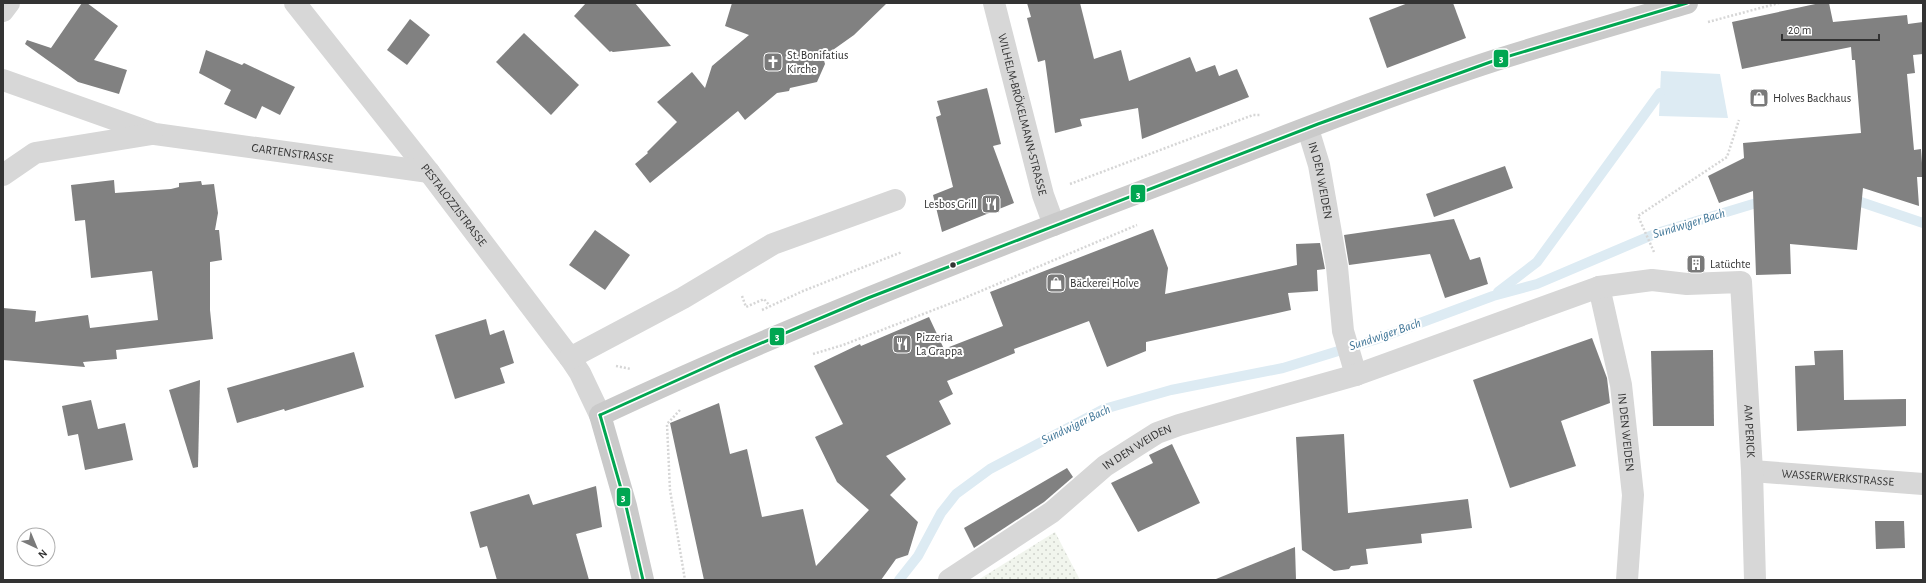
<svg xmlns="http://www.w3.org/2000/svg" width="1926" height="583" font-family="'Alegreya Sans',sans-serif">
  <defs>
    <pattern id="grass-dots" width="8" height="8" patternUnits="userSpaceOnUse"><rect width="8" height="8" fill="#f1f5ed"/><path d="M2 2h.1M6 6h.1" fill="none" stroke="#cfd2cc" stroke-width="1.8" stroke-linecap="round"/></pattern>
  </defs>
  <rect width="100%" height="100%" fill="#fff"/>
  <path fill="url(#grass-dots)" d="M1055 532 1080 580H978Z"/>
  <path fill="#ddebf3" d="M1661 71 1720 74 1728 118 1659 116Z"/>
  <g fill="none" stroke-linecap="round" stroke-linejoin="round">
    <g stroke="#ddebf3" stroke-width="10">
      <path d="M1849 198 1923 223"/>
      <path d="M1498 292 1537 262 1660 93"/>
      <path d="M899 580 918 556 941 513 956 494 990 469 1104 409 1171 390 1283 368 1374 340 1493 296 1537 284 1657 233 1753 204 1766 202"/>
    </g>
  </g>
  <g fill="#818181">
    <path d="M82 3H87L118 26 94 60 127 70 119 94 78 82 25 44 27 40 51 48Z"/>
    <path d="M586 3H635L671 46 613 52 611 51 610 52 574 16Z"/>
    <path d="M732 3H887L854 35 823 57 825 64 817 82 790 88 789 91 777 93 745 120 738 111 650 183 635 164 648 153 647 152 677 122 657 102 692 72 705 88 712 66 749 35 725 26Z"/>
    <path d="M1027 3H1080L1094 59 1121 50 1129 81 1190 57 1196 72 1215 65 1219 76 1237 69 1249 97 1142 139 1138 108 1080 119 1082 126 1055 133 1045 60 1038 62 1027 18 1031 17Z"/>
    <path d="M1408 3H1453L1466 38 1387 68 1369 18Z"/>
    <path d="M1820 3H1829L1833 22 1907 15 1908 24 1923 22V54L1913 55 1915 73 1907 74 1914 150 1921 149 1923 177H1917L1919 206 1863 188 1857 250 1790 244 1791 274 1756 275 1753 191 1719 203 1708 176 1744 158 1743 143 1861 133 1855 60H1852L1851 47 1742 69 1732 22Z"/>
    <path d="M410 19 430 35 407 65 387 50Z"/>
    <path d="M524 33 579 85 551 115 496 62Z"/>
    <path d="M206 50 242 65 244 63 295 87 280 115 262 106 256 119 224 104 231 90 199 73Z"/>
    <path d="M987 88 1001 144 993 146 1014 203 942 232 933 195 953 187 936 117 941 115 937 101Z"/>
    <path d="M1505 166 1513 188 1434 217 1426 194Z"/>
    <path d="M114 180 115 193 171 189 179 187V183L201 181 202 185 214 184 218 213 215 230H219L222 260 210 262V310L213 339 116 350 117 359 83 362 85 367 3 360V308L36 311 35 322 88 315 90 328 158 320 152 271 91 278 85 220 75 221 71 185Z"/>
    <path d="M1454 219 1470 260 1480 257 1488 284 1445 298 1430 254 1349 265 1344 235Z"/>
    <path d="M1153 229 1168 268 1165 294 1297 265 1296 244 1320 243 1325 269 1317 270 1318 291 1288 293 1291 310 1146 342V351L1107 367 1089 321 1014 349 1015 353 947 381 953 394 939 401 951 424 886 456 906 479 890 495 918 522 908 555 896 559 881 580H704L670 423 719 403 730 454 747 449 762 517 803 509 816 566 869 510 837 482 815 437 843 424 814 366 860 344 861 346 929 317 944 349 1003 326 990 292Z"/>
    <path d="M595 230 630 255 605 290 569 265Z"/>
    <path d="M486 319 490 335 504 330 514 363 500 368 505 383 455 399 435 335Z"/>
    <path d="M1592 338 1607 378 1610 403 1561 421 1576 466 1510 488 1473 380Z"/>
    <path d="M1713 350 1714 426H1653L1651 351Z"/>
    <path d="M1843 350 1844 400 1906 399V426L1797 431 1795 366 1815 365 1814 351Z"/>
    <path d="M354 352 364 387 285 411 284 409 237 423 227 388Z"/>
    <path d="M200 380 198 467 193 468 169 390Z"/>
    <path d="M91 400 98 429 125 423 133 460 85 470 78 434 68 436 62 406Z"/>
    <path d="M1344 434 1348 513 1468 499 1472 528 1421 534 1422 543 1366 549 1368 564 1351 566 1349 569 1334 571 1302 550 1296 437Z"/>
    <path d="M1172 444 1200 503 1138 532 1111 483 1153 463 1149 455Z"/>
    <path d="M1067 468 1073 477 1044 502 974 548 964 528Z"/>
    <path d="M596 486 602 527 576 534 589 580H497L487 546 480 548 470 512 529 494 533 505Z"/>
    <path d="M1875 521H1904L1905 548 1876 549Z"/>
    <path d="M1295 547 1296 580H1216V579Z"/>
  </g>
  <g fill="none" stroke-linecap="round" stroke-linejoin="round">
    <g stroke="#d6d6d6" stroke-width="2.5" stroke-dasharray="2 2" stroke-linecap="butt">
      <path d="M1708 22 1779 3"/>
      <path d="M1070 184 1253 115H1260"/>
      <path d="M1654 252 1638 216 1727 157 1739 120"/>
      <path d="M742 296 746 307 764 299 770 306"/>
      <path d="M762 310 803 291 902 252"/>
      <path d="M813 354 843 345 962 299 1137 225"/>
      <path d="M616 366 631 369"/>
      <path d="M680 410 667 424 670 490 685 580"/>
    </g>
    <g stroke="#d7d7d7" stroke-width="22">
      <path id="s1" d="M295 3 429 172 570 358 580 373 600 415"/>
      <path id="s2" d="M994 3 1043 195 1054 225"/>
      <path d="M3 11 9 3"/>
      <path id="s3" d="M3 80 155 134 429 172"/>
      <path id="s4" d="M1308 129 1319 165 1337 267 1343 331 1356 375"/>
      <path d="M3 175 35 153 152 134"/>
      <path id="s5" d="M1599 287 1621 385 1633 495 1627 580"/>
      <path d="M570 358 683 298 773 244 895 200"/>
      <path id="s6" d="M1752 471 1923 484"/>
      <path id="s7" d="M949 580 1052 512 1105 466 1157 433 1179 425 1356 375 1599 287 1652 280 1687 284 1741 282 1752 471 1755 580"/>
    </g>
    <path stroke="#cacaca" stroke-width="22" d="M643 580 626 506 600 415C777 332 958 261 1140 192 1259 147 1376 99 1496 60 1559 40 1623 22 1687 3"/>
    <g stroke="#fff" stroke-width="6">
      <g id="bus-1">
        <path d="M600 415 733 355 868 298 1318 124 1496 60 1687 3"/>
        <path d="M600 415 626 506 643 580"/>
      </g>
    </g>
    <use href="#bus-1" stroke="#00a651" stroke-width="3"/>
  </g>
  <defs>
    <g id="church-square" transform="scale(1)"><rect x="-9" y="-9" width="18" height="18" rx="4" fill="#7a7a7a" stroke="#fff"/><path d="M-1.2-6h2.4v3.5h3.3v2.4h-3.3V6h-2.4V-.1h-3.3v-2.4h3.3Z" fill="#fff"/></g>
    <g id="shop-square" transform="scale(1)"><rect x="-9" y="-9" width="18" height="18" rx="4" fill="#7a7a7a" stroke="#fff"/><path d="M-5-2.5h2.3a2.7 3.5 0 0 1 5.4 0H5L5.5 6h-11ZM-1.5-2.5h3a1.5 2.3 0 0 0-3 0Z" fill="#fff"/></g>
    <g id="restaurant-square" transform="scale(1)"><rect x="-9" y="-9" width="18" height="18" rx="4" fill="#7a7a7a" stroke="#fff"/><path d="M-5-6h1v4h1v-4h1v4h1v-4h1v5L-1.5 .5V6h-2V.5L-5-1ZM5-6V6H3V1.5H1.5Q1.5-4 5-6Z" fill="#fff"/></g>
    <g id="building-square" transform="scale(1)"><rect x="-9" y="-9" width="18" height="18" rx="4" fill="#7a7a7a" stroke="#fff"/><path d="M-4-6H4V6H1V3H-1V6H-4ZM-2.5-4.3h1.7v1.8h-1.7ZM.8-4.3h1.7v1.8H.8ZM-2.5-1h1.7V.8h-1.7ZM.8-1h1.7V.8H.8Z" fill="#fff"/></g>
  </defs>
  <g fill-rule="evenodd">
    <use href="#church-square" x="773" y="62"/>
    <use href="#shop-square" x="1759" y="98"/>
    <use href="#restaurant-square" x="991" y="204"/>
    <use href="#building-square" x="1696" y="264"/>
    <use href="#shop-square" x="1056" y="283"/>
    <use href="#restaurant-square" x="902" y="344"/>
  </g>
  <circle fill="#333" stroke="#fff" stroke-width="1.5" cx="953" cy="265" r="3.5"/>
  <g text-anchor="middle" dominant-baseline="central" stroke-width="4" stroke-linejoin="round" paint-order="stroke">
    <g font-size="12" fill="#333" stroke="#fff" text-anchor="start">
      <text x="787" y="55">St. Bonifatius<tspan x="787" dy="14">Kirche</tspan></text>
      <text x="1773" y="98">Holves Backhaus</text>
      <text x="977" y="204" text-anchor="end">Lesbos Grill</text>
      <text x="1710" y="264">Latüchte</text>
      <text x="1070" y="283">Bäckerei Holve</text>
      <text x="916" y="337">Pizzeria<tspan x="916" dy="14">La Grappa</tspan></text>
    </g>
    <g font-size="12" fill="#333" stroke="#fff">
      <text stroke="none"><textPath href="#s2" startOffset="115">WILHELM-BRÖKELMANN-STRASSE</textPath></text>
      <text stroke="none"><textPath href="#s3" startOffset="300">GARTENSTRASSE</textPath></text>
      <text stroke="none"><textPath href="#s4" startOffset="53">IN DEN WEIDEN</textPath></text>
      <text stroke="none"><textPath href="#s1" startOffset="257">PESTALOZZISTRASSE</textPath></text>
      <text stroke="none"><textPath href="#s7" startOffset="1013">AM PERICK</textPath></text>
      <text stroke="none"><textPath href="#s5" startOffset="148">IN DEN WEIDEN</textPath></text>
      <text stroke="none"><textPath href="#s7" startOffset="231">IN DEN WEIDEN</textPath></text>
      <text stroke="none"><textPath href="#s6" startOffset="86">WASSERWERKSTRASSE</textPath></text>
    </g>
    <g font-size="13" font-style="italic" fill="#3f7597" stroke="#fff">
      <text transform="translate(1689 224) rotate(-17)">Sundwiger Bach</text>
      <text transform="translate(1385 335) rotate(-19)">Sundwiger Bach</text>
      <text transform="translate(1076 425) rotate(-26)">Sundwiger Bach</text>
    </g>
  </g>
  <g stroke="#fff" stroke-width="1.5">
    <rect x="1493" y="49" width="16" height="19" rx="4" fill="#00a651"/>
    <rect x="1130" y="184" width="16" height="19" rx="4" fill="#00a651"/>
    <rect x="769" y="327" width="16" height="19" rx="4" fill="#00a651"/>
    <rect x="616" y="487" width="15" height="20" rx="4" fill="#00a651"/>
  </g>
  <g font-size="11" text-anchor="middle" font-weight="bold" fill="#fff">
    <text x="1501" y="62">3</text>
    <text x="1138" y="198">3</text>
    <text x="777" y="340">3</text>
    <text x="623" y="501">3</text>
  </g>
  <rect width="1926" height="583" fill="none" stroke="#333333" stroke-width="8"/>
  <g transform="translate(36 547) rotate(136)"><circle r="19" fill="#ffffff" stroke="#adadad"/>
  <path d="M0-3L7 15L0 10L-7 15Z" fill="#7a7a7a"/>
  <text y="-6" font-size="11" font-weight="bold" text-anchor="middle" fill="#333333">N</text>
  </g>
  <path d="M1782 34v6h97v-6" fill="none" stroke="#333333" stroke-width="2"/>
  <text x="1788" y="34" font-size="12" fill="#333333" stroke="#ffffff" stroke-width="3" paint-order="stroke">20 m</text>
</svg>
